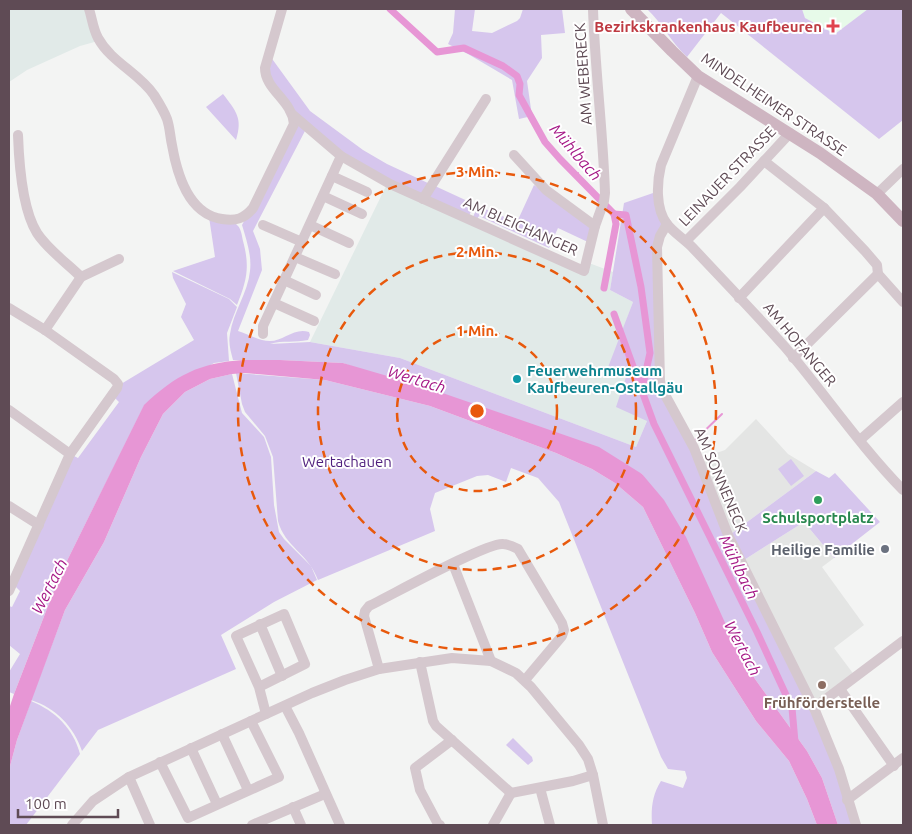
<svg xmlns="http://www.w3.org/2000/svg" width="912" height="834" font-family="Ubuntu,sans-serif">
  <rect width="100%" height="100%" fill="#f3f4f3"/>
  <g fill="#e1eae8">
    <path d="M9 9H87L98 41 80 46 27 70 9 82Z"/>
    <path d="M387 184 586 274 589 263 613 272 610 290 633 302 626 321V377L647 421 636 447 400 358 310 342Z"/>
  </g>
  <g fill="#e4e5e4">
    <path d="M756 419 788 454 816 471 731 534 702 458 725 450Z"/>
    <path d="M804 522 834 558 822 567 864 625 834 648 855 676 816 704 744 560Z"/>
  </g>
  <path fill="#e7fae9" d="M802 9H868L835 34 805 18Z"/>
  <g fill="#d6c6ed">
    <path d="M455 9H475L472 31 492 33 517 21 520 18 523 9H562L565 33 541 35 542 58 527 81 532 116 519 119 512 80 468 54 448 44 453 33Z"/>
    <path d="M647 9H802L805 18 835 34 868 9H903V120L879 139 721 13 687 57C671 42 662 23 647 9Z"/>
    <path d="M270 56 310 111 363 150 387 164 430 184 422 196 342 155 296 115 269 79Z"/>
    <path d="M223 94C236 111 243 118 236 140L206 107Z"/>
    <path d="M296 125 306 129 253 231 260 249 262 270 238 331C248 334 259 341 270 341 283 341 295 327 309 332L310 335 308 340C295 343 283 340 270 344L310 342 400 358 636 447 647 421 616 407 626 377 607 370 633 302 610 290 624 203 656 192 664 224 658 235 657 368 674 415 779 642 837 770 853 825H838L822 778 807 751 755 679 642 474 343 363 280 360H233C231 352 228 343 230 334 233 312 248 293 250 271 252 255 246 239 242 225Z"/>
    <path d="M534 185 594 227 590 243 558 228 549 248 479 216 476 221 472 219 478 206 517 222Z"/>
    <path d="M435 186 474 204 469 216 428 198Z"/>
    <path d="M209 217C218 219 233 219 238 226 241 229 242 236 243 241 250 267 247 280 237 305L230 299 173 271 215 257Z"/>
    <path d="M172 272 229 299 237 307 227 333 229 361 214 363 144 406 60 575 14 694 9 692V672L20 654 9 645V606L12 607 20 591 15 586 72 455 78 458 119 402 114 397 121 384 194 340 181 317 186 304 173 278Z"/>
    <path d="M236 373 325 380 430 406 556 453 592 469 615 483 643 507 695 613 712 652 756 721 789 761 807 799 817 825H652C651 809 652 795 661 781L683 788 687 778 685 771 668 769 661 757 559 502 538 478 511 468 506 482 488 475 477 476 435 493 430 509 435 531 318 580C308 553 285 547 278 521L273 457 265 436 245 412 242 404Z"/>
    <path d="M232 374 242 413 264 437 271 457 274 505 279 532 284 539 311 566 317 580 274 602 221 635 236 669 98 730 82 751C74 727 56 708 31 700L65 610 104 542 141 457 163 414 185 392 210 379Z"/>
    <path d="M791 459 804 476 791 486 778 469Z"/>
    <path d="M816 471 829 478 835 473 880 522 834 558 804 522 744 560 731 534Z"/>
    <path d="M31 701C55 711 73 728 80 754L26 825H9V770L17 740Z"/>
    <path d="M513 738 532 757 533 761 528 765 506 745Z"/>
  </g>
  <path fill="#e796d5" d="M243 360H280L343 363 425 387 599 447 642 474 664 500 686 537 732 638 755 679 807 751 822 778 838 825H817L807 799 789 761 756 721 712 652 695 613 643 507 615 483 592 469 556 453 430 406 325 380 245 373 232 374 210 379 185 392 163 414 141 457 104 542 65 610 17 740 9 770V709L14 694 60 575 144 405C176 375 199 363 243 360Z"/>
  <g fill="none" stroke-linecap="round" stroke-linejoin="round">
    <g stroke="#e796d5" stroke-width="2">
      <path d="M577 177 578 173"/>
      <path d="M696 439 722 414"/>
    </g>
    <g stroke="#e796d5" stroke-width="7">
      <path d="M390 9 437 52 464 48 503 66 517 76 520 84 519 95 545 142 560 159 614 214 616 224 604 288"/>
      <path d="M614 214 626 215 641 287 650 353 642 389"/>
      <path d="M614 314 654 424 757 632 792 708 795 742"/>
    </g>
    <g stroke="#d5c8ce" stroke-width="10">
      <path d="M89 9C92 18 93 29 98 38 111 62 139 73 154 95 159 103 164 111 167 119 170 128 170 136 172 145 177 174 188 214 222 219 236 221 244 219 253 208L294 124C292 100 265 90 265 68L282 9"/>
      <path d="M593 9C595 70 603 131 605 193L604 201 595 226"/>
      <path d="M698 76 661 165C657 182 655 208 667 224 673 232 684 239 692 247 723 280 755 313 785 347 825 394 860 446 903 490"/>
      <path d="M293 115 341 156 390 184 584 271 595 226 546 190 514 155"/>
      <path d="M18 135C19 163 22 209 37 233 48 250 67 263 81 277"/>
      <path d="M764 161 824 208 865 251 877 265 878 274 903 302"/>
      <path d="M332 176 367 192"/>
      <path d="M877 194 903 169"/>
      <path d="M323 196 362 214"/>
      <path d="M423 199 486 99"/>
      <path d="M667 224 660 236 657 247 660 382 664 393 694 448 728 535 814 708 839 769 856 825"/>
      <path d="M263 225 302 242"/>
      <path d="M310 225 349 243"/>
      <path d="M686 241 740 187 790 133"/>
      <path d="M295 257 335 274"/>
      <path d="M284 280 316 295"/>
      <path d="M739 298 824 208"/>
      <path d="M274 303 314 321"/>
      <path d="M9 308 45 330 114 379 118 384 117 388 70 454 9 591"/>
      <path d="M45 330 81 277 119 259"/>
      <path d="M263 334V326L341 156"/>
      <path d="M793 358 878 274"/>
      <path d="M9 410 70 454"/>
      <path d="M860 440 903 402"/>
      <path d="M9 506 39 525"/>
      <path d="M453 564 491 661"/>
      <path d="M260 624 282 676"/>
      <path d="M420 662 433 721 436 726 511 793"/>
      <path d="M379 669 364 616 365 611 369 606C390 596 487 542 503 544 508 544 514 547 518 549L562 623 564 630 562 636 525 680"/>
      <path d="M259 687 305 664 284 614 236 636 259 687 266 714"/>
      <path d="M840 689 894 766"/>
      <path d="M285 706 299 733 340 825"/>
      <path d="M814 708 903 641"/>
      <path d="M222 734 248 790"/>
      <path d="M191 748 217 804"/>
      <path d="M160 762 188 818 279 777 251 721"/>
      <path d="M129 777 150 825"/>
      <path d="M540 788 550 825"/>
      <path d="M511 793 573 781 593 775"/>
      <path d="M847 800 903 758"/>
      <path d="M293 807 301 825"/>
      <path d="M72 825 93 801 129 777 312 693 345 680 379 669 452 658 491 661 516 673 531 687 579 745 588 759 593 775 603 825"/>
      <path d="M252 825 325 794"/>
      <path d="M440 825 438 824 420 790 415 768 452 740"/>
      <path d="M493 825 511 793"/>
    </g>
    <path stroke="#ceb5c1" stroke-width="12" d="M631 9 672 51 698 76 820 153 877 194 903 221"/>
  </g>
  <g fill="none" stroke="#e8590c" stroke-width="2.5" stroke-dasharray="9 6">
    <circle cx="477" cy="411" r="80"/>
    <circle cx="477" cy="411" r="159"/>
    <circle cx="477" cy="411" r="239"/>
  </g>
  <path fill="#e0444e" stroke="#fff" stroke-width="2" d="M830.5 18.5h5v5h5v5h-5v5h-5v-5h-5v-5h5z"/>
  <circle fill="#0f9aa8" stroke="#fff" stroke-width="2" cx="517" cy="379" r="5"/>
  <circle fill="#2e9e5b" stroke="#fff" stroke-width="2" cx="818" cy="500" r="5"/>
  <circle fill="#6b7280" stroke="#fff" stroke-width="2" cx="885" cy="549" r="5"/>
  <circle fill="#8d6e63" stroke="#fff" stroke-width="2" cx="822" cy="685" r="5"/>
  <g text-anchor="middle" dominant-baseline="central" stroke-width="4" stroke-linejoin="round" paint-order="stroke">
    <g font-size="15" font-weight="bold" fill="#be3a42" stroke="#fff" text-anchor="end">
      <text x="822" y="26">Bezirkskrankenhaus Kaufbeuren</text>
    </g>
    <g font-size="15" fill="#5f4b55" stroke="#fff">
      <text transform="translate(583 74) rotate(-94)">AM WEBERECK</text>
      <text transform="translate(774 104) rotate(34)">MINDELHEIMER STRASSE</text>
      <text transform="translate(727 176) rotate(-46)">LEINAUER STRASSE</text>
      <text transform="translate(521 226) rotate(24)">AM BLEICHANGER</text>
      <text transform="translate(800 344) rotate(50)">AM HOFANGER</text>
      <text transform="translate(721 480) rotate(67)">AM SONNENECK</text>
    </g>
    <g font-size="15" font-weight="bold" fill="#0d838f" stroke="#fff" text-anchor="start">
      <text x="527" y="370">Feuerwehrmuseum<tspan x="527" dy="17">Kaufbeuren-Ostallgäu</tspan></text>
    </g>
    <g font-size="15" fill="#4f1f7d" stroke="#fff">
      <text x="347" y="461">Wertachauen</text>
    </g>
    <g font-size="15" font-weight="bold" fill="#27864d" stroke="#fff">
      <text x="818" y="517">Schulsportplatz</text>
    </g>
    <g font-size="15" font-weight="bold" fill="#5b616d" stroke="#fff" text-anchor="end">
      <text x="875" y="549">Heilige Familie</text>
    </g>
    <g font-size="15" font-weight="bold" fill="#785e54" stroke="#fff">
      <text x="822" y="702">Frühförderstelle</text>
    </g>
    <g font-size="16" font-style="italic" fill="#a51886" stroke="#fff">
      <text transform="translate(576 152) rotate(49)">Mühlbach</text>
      <text transform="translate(417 379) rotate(17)">Wertach</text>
      <text transform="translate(739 567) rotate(64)">Mühlbach</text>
      <text transform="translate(49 586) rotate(-63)">Wertach</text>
      <text transform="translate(743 648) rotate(62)">Wertach</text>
    </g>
  </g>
  <circle cx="477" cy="411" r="8" fill="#e8590c" stroke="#fff" stroke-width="2.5"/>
  <g font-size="15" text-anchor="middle" font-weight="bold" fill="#e8590c" stroke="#fff" stroke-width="4" stroke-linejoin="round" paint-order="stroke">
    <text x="477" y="177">3 Min.</text>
    <text x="477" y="257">2 Min.</text>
    <text x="477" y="336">1 Min.</text>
  </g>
  <rect width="912" height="834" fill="none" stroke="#5f4b55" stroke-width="20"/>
  <path d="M18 809v8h100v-8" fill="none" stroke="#5f4b55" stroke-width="2.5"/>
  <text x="25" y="809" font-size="15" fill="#5f4b55" stroke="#ffffff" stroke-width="4" paint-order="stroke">100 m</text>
</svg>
